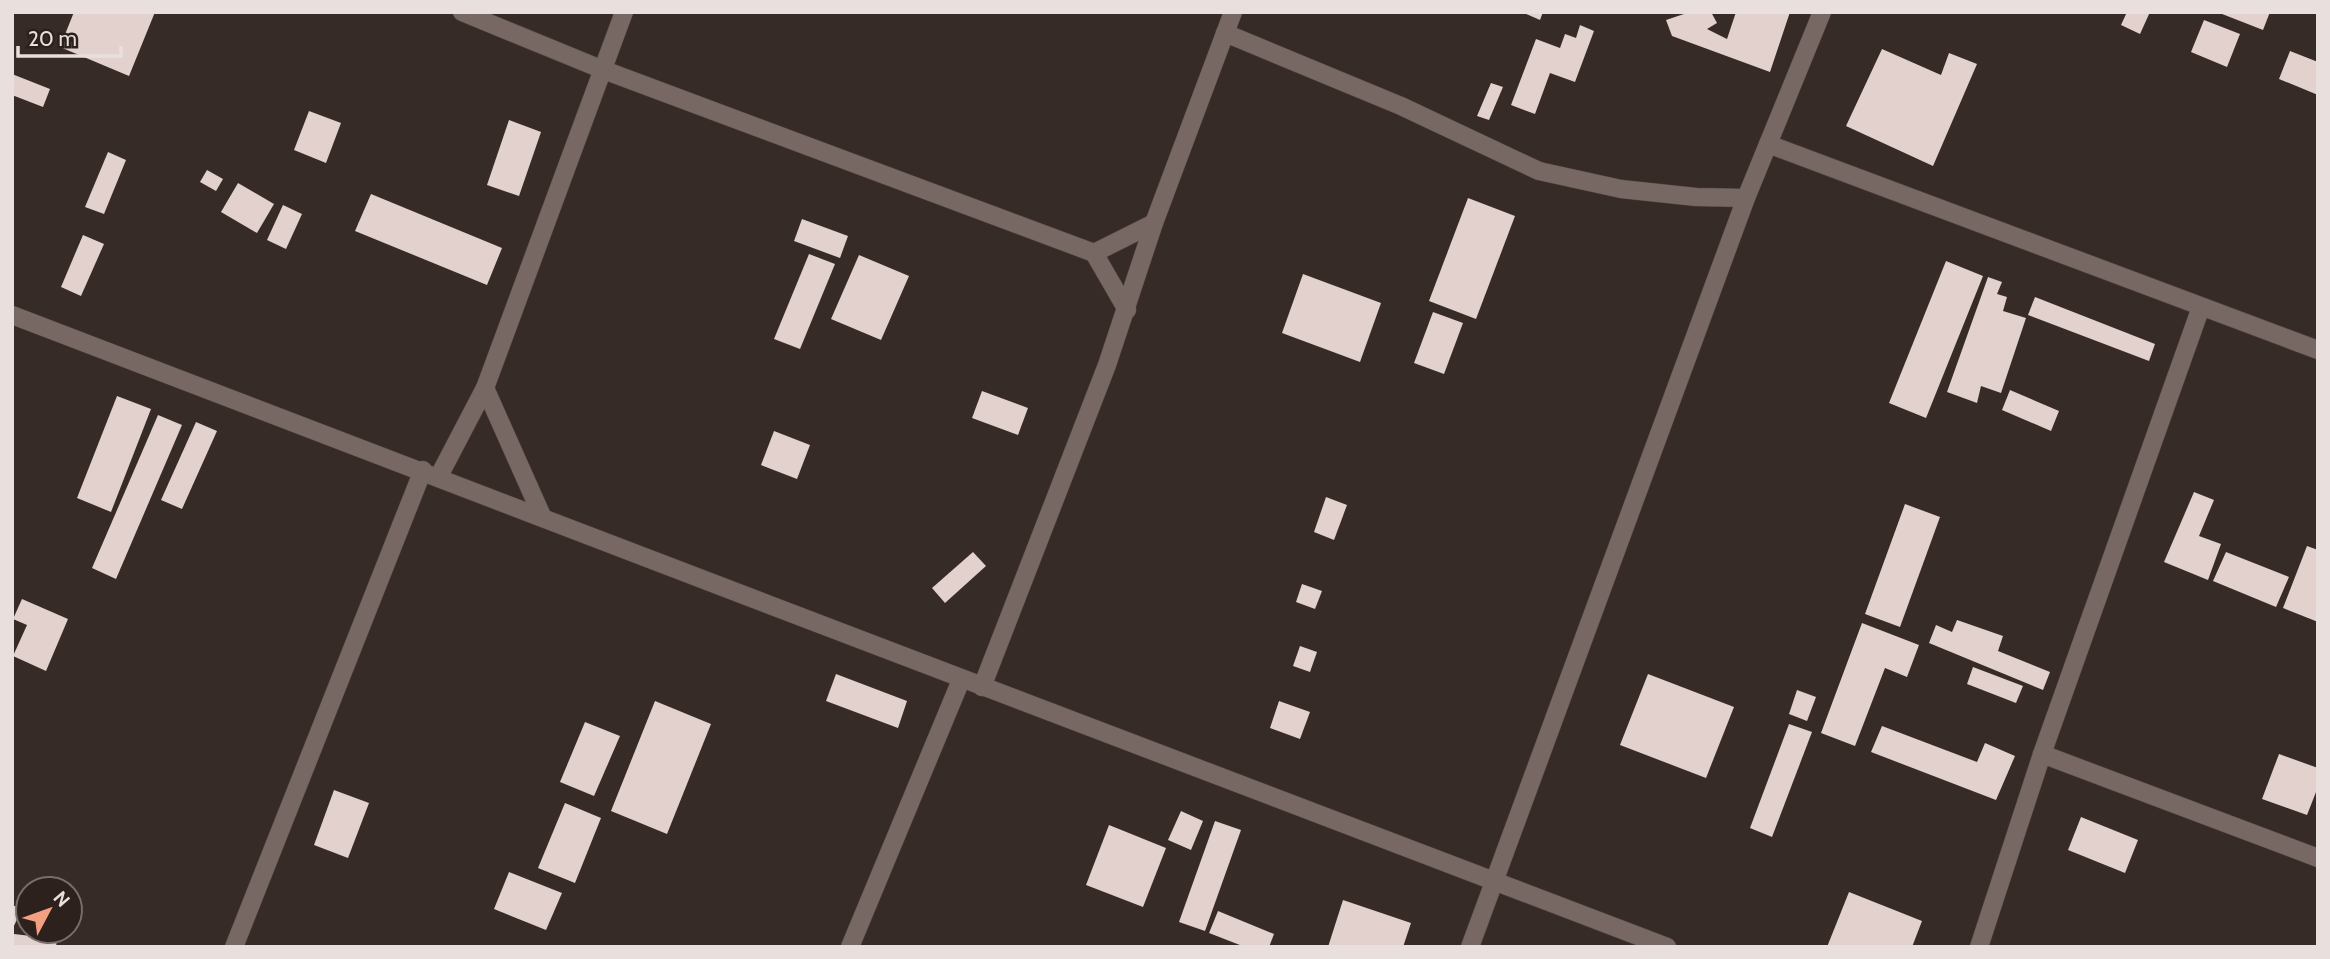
<svg xmlns="http://www.w3.org/2000/svg" width="2330" height="959" font-family="Cabin,sans-serif">
  <rect width="100%" height="100%" fill="#372b27"/>
  <g fill="#e2d1cc">
    <path d="M74 12H155L129 76 60 47Z"/>
    <path d="M1522 12H1543L1540 20Z"/>
    <path d="M1690 12H1711L1717 23 1707 29 1727 39 1736 12H1790L1770 72 1672 36 1666 20Z"/>
    <path d="M2127 12H2150L2140 34 2121 25Z"/>
    <path d="M2217 12H2270L2263 30Z"/>
    <path d="M2204 20 2240 34 2227 67 2191 52Z"/>
    <path d="M1580 25 1594 31 1575 82 1550 73 1535 114 1511 105 1536 39 1560 48 1565 34 1576 38Z"/>
    <path d="M1882 49 1941 75 1949 53 1977 64 1933 166 1846 126Z"/>
    <path d="M2290 51 2318 62V95L2279 79Z"/>
    <path d="M12 74 50 89 43 107 12 95Z"/>
    <path d="M1491 83 1503 87 1489 120 1477 116Z"/>
    <path d="M309 111 341 123 326 163 294 150Z"/>
    <path d="M509 120 541 132 519 196 487 185Z"/>
    <path d="M108 152 126 160 104 214 85 207Z"/>
    <path d="M207 170 223 179 216 191 200 182Z"/>
    <path d="M238 183 274 204 257 233 221 212Z"/>
    <path d="M371 194 502 248 487 285 355 231Z"/>
    <path d="M1468 198 1515 216 1476 319 1429 301Z"/>
    <path d="M283 205 302 214 286 249 267 240Z"/>
    <path d="M802 219 848 236 840 258 794 241Z"/>
    <path d="M83 235 104 244 81 296 61 287Z"/>
    <path d="M809 254 835 264 800 349 774 339Z"/>
    <path d="M859 255 909 276 881 340 831 319Z"/>
    <path d="M1946 261 1983 276 1926 418 1889 403Z"/>
    <path d="M1303 274 1381 303 1360 362 1282 333Z"/>
    <path d="M1988 277 2002 282 1997 294 2007 297 2003 311 2026 318 2001 393 1981 386 1977 403 1947 392Z"/>
    <path d="M2035 297 2155 344 2149 361 2028 315Z"/>
    <path d="M1433 312 1463 323 1444 374 1414 363Z"/>
    <path d="M2010 390 2059 411 2051 431 2002 410Z"/>
    <path d="M982 391 1028 408 1018 435 972 418Z"/>
    <path d="M117 396 151 409 111 512 77 498Z"/>
    <path d="M158 415 182 425 116 579 92 568Z"/>
    <path d="M196 422 217 431 182 509 161 500Z"/>
    <path d="M774 431 810 445 797 479 761 465Z"/>
    <path d="M2194 492 2214 500 2199 536 2221 544 2208 580 2164 562Z"/>
    <path d="M1326 497 1347 505 1334 540 1314 532Z"/>
    <path d="M1905 504 1940 517 1900 627 1865 614Z"/>
    <path d="M2307 546 2318 550V622L2283 608Z"/>
    <path d="M973 552 986 566 945 603 932 588Z"/>
    <path d="M2226 552 2289 577 2276 607 2213 581Z"/>
    <path d="M1302 584 1322 591 1315 609 1296 602Z"/>
    <path d="M22 599 68 619 46 671 13 656 27 625 13 619Z"/>
    <path d="M1957 620 2003 636 1998 651 2050 672 2043 690 1929 643 1936 625 1952 632Z"/>
    <path d="M1862 623 1919 645 1907 677 1885 668 1855 746 1821 733Z"/>
    <path d="M1300 646 1317 652 1310 672 1293 666Z"/>
    <path d="M1973 667 2023 686 2016 703 1967 684Z"/>
    <path d="M836 674 907 701 898 728 826 701Z"/>
    <path d="M1648 674 1734 707 1706 778 1620 745Z"/>
    <path d="M1797 690 1816 697 1807 721 1789 714Z"/>
    <path d="M655 701 711 724 667 834 611 811Z"/>
    <path d="M1279 701 1310 712 1300 739 1270 728Z"/>
    <path d="M585 722 620 736 594 796 560 782Z"/>
    <path d="M1789 724 1812 732 1772 837 1750 828Z"/>
    <path d="M1882 726 1977 762 1985 743 2015 756 1996 800 1871 752Z"/>
    <path d="M2279 754 2318 768V787L2307 815 2262 799Z"/>
    <path d="M334 790 369 803 348 858 314 845Z"/>
    <path d="M565 803 601 818 575 883 538 868Z"/>
    <path d="M1181 811 1203 821 1191 850 1168 840Z"/>
    <path d="M2081 817 2138 840 2125 873 2068 850Z"/>
    <path d="M1215 821 1241 830 1205 931 1179 922Z"/>
    <path d="M1109 825 1166 848 1143 907 1086 885Z"/>
    <path d="M509 872 562 893 546 930 494 909Z"/>
    <path d="M1849 892 1922 921 1912 947H1827Z"/>
    <path d="M1343 900 1411 923 1403 947H1328Z"/>
    <path d="M12 905 22 909 12 930Z"/>
    <path d="M1218 911 1274 934 1269 947H1245L1209 933Z"/>
    <path d="M14 934 57 939 56 947H13Z"/>
  </g>
  <g fill="none" stroke-linecap="round" stroke-linejoin="round">
    <g stroke="#534845" stroke-width="19">
      <g id="minor">
        <path d="M462 12 601 69 1094 253 1127 310"/>
        <path d="M1225 33 1401 106 1539 171 1621 189 1696 197 1746 198"/>
        <path d="M1768 144 2318 350"/>
        <path d="M1094 253 1154 223"/>
        <path d="M12 315C565 523 1113 741 1667 947"/>
        <path d="M485 388 542 516"/>
        <path d="M439 476 485 388 624 12"/>
        <path d="M982 687 1107 365 1154 223 1233 12"/>
        <path d="M2042 754 2318 858"/>
        <path d="M234 947 423 470"/>
        <path d="M850 947 961 680"/>
        <path d="M1470 947 1746 198 1822 12"/>
        <path d="M1979 947 2042 754 2201 307"/>
      </g>
    </g>
    <use href="#minor" stroke="#776863" stroke-width="18"/>
  </g>
  <rect width="2330" height="959" fill="none" stroke="#e9e0dd" stroke-width="28"/>
  <g transform="translate(49 910) rotate(49)"><circle r="33" fill="#2d211d" stroke="#786d6a" stroke-width="2"/>
  <path d="M0-5L12 26L0 18L-12 26Z" fill="#f39f82"/>
  <text y="-10" font-size="19" font-weight="bold" text-anchor="middle" fill="#e9e0dd">N</text>
  </g>
  <path d="M18 46v10h103v-10" fill="none" stroke="#e9e0dd" stroke-width="3.5"/>
  <text x="28" y="46" font-size="21" fill="#e9e0dd" stroke="#2d211d" stroke-width="5" paint-order="stroke">20 m</text>
</svg>
